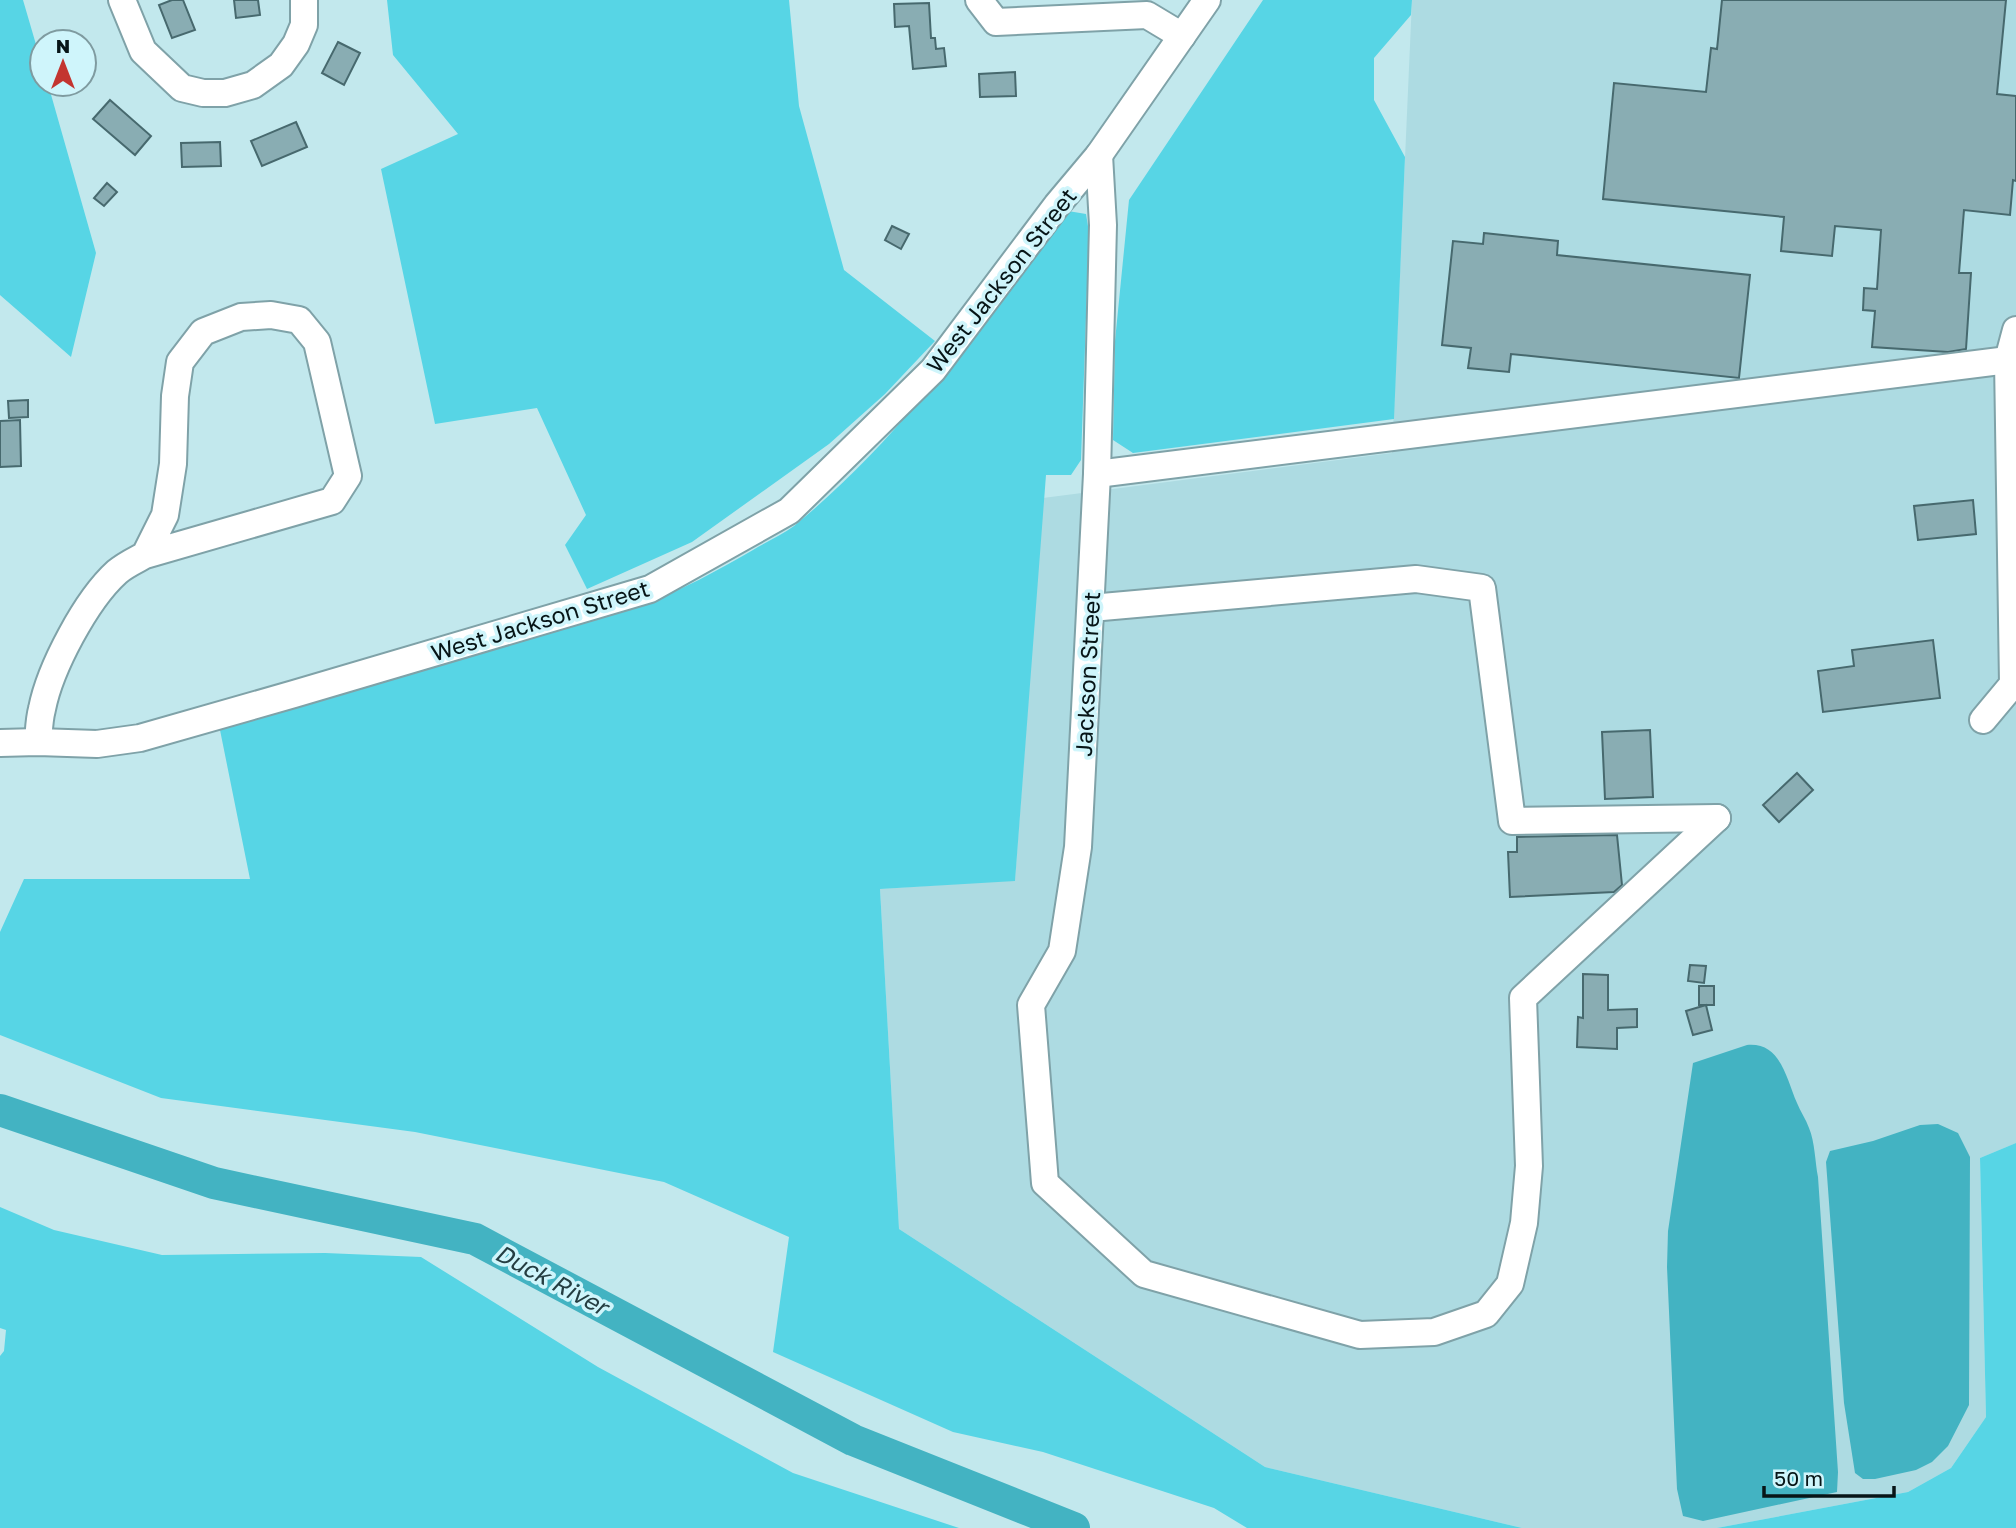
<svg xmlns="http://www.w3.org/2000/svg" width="2016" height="1528" font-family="'Golos Text',sans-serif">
  <rect width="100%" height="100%" fill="#c2e8ed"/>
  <path fill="#addbe2" d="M1412 0H2016V1143L1980 1158 1986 1417 1951 1468 1908 1492 1717 1528H1522L1265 1467 899 1229 880 889 1015 880 1043 498 1392 453Z"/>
  <g fill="#57d5e5">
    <path d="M0 0H23L42 65V84H48L96 253 71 357 0 295Z"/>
    <path d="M387 0H789L799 106 844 270 935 341 885 394 829 444 692 542 587 589 565 545 586 515 537 408 435 424 381 169 458 134 393 55Z"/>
    <path d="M1263 0H1412L1411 15 1374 58V100L1405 157 1394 419 1133 453 1113 440 1115 341 1129 200Z"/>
    <path d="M1068 211 1086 214 1089 232 1081 460 1071 475H1046L1015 881 880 889 899 1229 1265 1467 1522 1528H1247L1214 1508 1043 1452 953 1432 773 1352 789 1237 664 1182 415 1132 161 1098 0 1035V932L24 879H250L220 730 644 604C682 590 717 571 753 550 766 542 782 535 794 526 902 438 983 321 1068 211Z"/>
    <path d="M2016 1143V1528H1717L1908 1492 1951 1468 1986 1417 1980 1158Z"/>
    <path d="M0 1207 54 1230 162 1255 325 1253 421 1257 598 1367 793 1473 959 1528H0V1356L4 1351 6 1330 0 1328Z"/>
  </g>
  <g fill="#43b3c2">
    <path d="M1747 1045C1781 1042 1786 1078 1797 1103 1800 1111 1806 1119 1809 1128 1815 1142 1815 1162 1818 1177L1838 1472 1837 1492 1703 1521 1683 1516 1677 1489 1667 1267 1668 1231 1693 1063Z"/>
    <path d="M1938 1124 1958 1133 1970 1157 1969 1405 1948 1446 1932 1462 1916 1470 1875 1479H1863L1855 1473 1844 1403 1826 1162 1830 1151 1873 1141 1920 1125Z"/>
  </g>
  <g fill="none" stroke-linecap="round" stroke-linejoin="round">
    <path stroke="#43b3c2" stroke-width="32" d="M0 1110 214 1183 475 1239 853 1440 1074 1528"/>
  </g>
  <g fill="#89adb3" stroke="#47696e" stroke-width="2">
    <path d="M172 0H183L195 30 172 38 159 5Z"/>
    <path d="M234 0H258L260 15 236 18Z"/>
    <path d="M1722 0H2006L1997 94 2016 96V181L2013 180 2010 215 1964 210 1959 273H1971L1966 349 1948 352 1872 347 1875 311 1863 310 1864 288 1877 289 1881 230 1835 226 1832 256 1781 251 1784 217 1603 199 1614 83 1706 92 1711 48 1717 49Z"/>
    <path d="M929 3 931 38H935L936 49 944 48 946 66 913 69 909 26 895 27 894 4Z"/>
    <path d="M338 42 360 53 344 85 322 73Z"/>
    <path d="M1015 72 1016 96 980 97 979 74Z"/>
    <path d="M110 100 151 136 135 155 93 119Z"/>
    <path d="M296 122 307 147 262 166 251 141Z"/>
    <path d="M220 142 221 166 182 167 181 143Z"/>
    <path d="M107 183 117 192 104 206 94 198Z"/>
    <path d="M892 226 909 234 901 249 885 240Z"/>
    <path d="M1484 233 1558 241 1557 255 1750 275 1739 378 1511 354 1509 372 1468 368 1471 348 1442 345 1453 241 1483 244Z"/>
    <path d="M28 400V417L9 418 8 401Z"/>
    <path d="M20 420 21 466 0 467V421Z"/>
    <path d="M1973 500 1976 534 1918 540 1914 506Z"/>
    <path d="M1933 640 1940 698 1823 712 1818 671 1854 666 1852 650Z"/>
    <path d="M1650 730 1653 797 1605 799 1602 732Z"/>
    <path d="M1797 773 1813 790 1779 822 1763 805Z"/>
    <path d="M1617 835 1622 885 1614 892 1510 897 1508 852H1517V837Z"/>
    <path d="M1690 965 1706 966 1704 983 1688 981Z"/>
    <path d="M1583 974 1608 975V1010L1637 1009V1027L1617 1028V1049L1577 1047 1578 1017 1583 1018Z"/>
    <rect x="1699" y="986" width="15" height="19"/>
    <path d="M1706 1005 1712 1030 1693 1035 1686 1011Z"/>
  </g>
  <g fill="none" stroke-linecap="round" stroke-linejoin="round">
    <g stroke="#7fa2a8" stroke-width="30">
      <g id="minor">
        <path d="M122 0 143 51 182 88 203 93H225L253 85 281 65 296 44 304 25V0"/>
        <path d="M979 0 996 22 1147 15 1182 36"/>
        <path d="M1099 155 1103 225 1097 474 1078 847 1062 951 1031 1005 1045 1183 1144 1274 1360 1335 1434 1332 1486 1314 1510 1284 1524 1223 1529 1166 1523 998 1717 818"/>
        <path d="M1097 474 2008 360"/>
        <path d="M1091 608 1416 579 1482 588 1512 821 1717 818"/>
        <path d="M1983 720 2013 684 2008 360 2016 330"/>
        <path d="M38 742C39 731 39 720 42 709 50 668 86 600 117 572 125 565 136 560 145 555L332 501 348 476 317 342 299 320 271 315 241 317 203 332 180 362 175 396 173 464 165 515 145 555"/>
        <path d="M0 743 38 742 97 744 140 738 294 694 650 589 789 511 933 370 1057 205 1099 155 1207 0"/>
      </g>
    </g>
    <use href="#minor" stroke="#fff" stroke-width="26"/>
  </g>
  <g text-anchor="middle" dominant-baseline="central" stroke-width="7" stroke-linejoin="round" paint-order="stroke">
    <g font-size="23" fill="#071517" stroke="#cff5fb">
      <text transform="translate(1001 280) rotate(-52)">West Jackson Street</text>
      <text transform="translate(540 620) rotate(-17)">West Jackson Street</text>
      <text transform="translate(1087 674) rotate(-87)">Jackson Street</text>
    </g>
    <g font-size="24" font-style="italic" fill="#253e42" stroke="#cff5fb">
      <text transform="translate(552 1279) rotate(28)">Duck River</text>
    </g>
  </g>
  <g transform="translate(63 63)"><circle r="33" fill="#cff5fb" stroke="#7f9ba0" stroke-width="2"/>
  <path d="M0-5L12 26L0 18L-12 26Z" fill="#c33530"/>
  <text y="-10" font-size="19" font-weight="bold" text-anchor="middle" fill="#071517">N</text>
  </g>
  <path d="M1764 1486v10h130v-10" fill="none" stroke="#071517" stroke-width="3.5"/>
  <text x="1774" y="1486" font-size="21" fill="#071517" stroke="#cff5fb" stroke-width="5" paint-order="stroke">50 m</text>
</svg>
